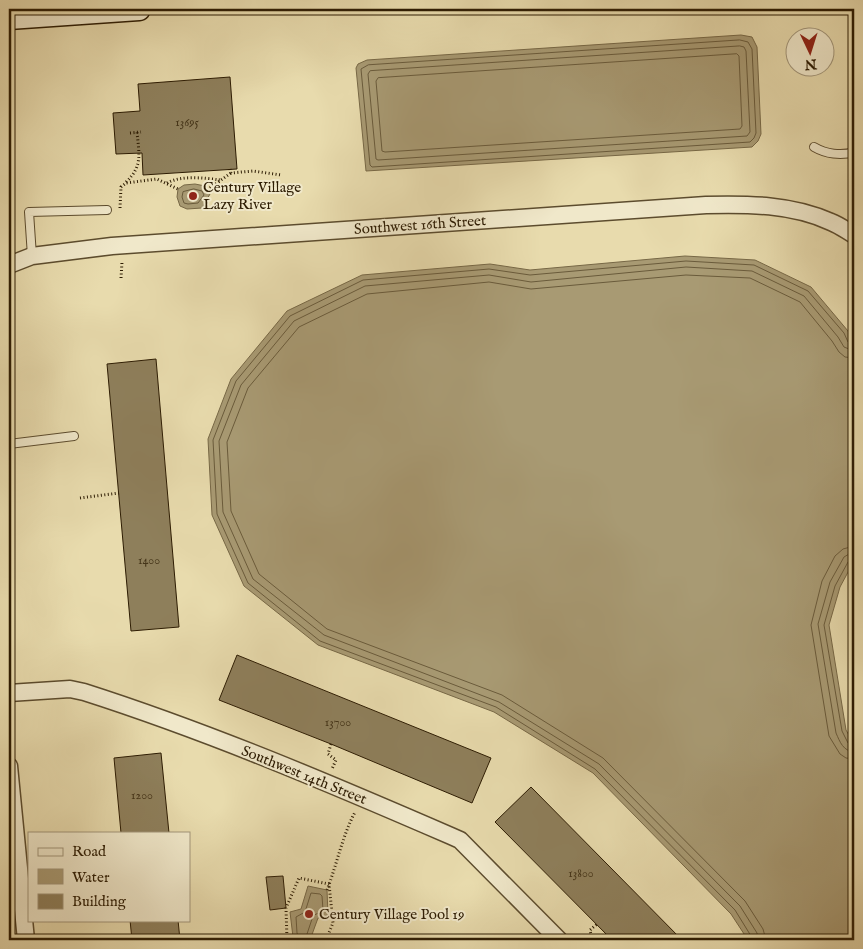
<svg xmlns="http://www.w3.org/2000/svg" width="863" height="949" font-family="'IM FELL English',serif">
  <rect width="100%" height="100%" fill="#e8dbad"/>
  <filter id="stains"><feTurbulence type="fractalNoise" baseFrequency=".004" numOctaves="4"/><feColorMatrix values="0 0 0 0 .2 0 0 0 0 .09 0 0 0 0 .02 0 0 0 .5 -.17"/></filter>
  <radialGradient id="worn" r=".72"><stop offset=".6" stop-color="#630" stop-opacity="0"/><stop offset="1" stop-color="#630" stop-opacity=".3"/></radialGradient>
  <g fill="#a89a73" stroke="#776846">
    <path d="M741 35 752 37 757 47 761 134 758 141 752 147 366 171 356 68 358 64 367 60Z"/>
    <path d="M195 184 205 186 210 194 202 208 187 209 180 206 177 197 178 189 184 185Z"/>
    <path d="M685 256 755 260 811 287 848 331 854 344V561L840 587 829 625 846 730 854 744V940H748L731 914 593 773 494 712 318 645 244 586 212 515 208 439 231 379 287 311 362 275 490 264 530 270Z"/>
    <path d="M308 886 327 890 328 915 318 918 310 940 293 937 290 912 301 909Z"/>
  </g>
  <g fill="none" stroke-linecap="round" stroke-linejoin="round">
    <g stroke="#6a5b3b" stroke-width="1">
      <path d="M740 40 748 42 752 49 756 133 754 138 750 142 372 167 370 165 361 69 368 65Z"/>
      <path d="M740 46 744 47 746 51 750 132 747 136 378 160 376 159 368 74 370 71Z"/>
      <path d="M737 54 739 56 742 126 740 129 385 152 382 151 376 81 378 78Z"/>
      <path d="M194 189 202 191 204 195 198 203 188 204 184 203 182 197 183 192Z"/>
      <path d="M854 546 843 549 835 556 822 581 811 625 829 736 840 754 846 758 854 759"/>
      <path d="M854 553 849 554 844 557 830 582 818 624 836 733C840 742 843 751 854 752"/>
      <path d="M854 560 848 562 835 586 824 625 842 731 848 743 854 745"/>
      <path d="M300 940 297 933 296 917 305 912 311 893 320 894 322 896 323 910 313 916 305 940"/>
      <path d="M752 940 751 936 735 910 595 769 496 707 320 641 248 583 217 514 213 440 236 381 290 316 363 280 489 269 530 275 686 261 754 265 808 291 844 333 848 342 854 344"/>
      <path d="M758 940 757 933 740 906 599 764 499 702 324 635 253 579 223 512 219 441 241 385 294 321 365 286 489 275 531 282 686 267 752 271 804 296 838 337 844 347 854 351"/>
      <path d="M766 940 763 929 745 901 603 758 502 695 327 629 259 574 231 511 227 442 248 388 299 327 367 294 489 282 531 289 686 275 750 278 800 302 832 341 839 352 845 357 854 358"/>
    </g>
  </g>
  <g fill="#8e7f5b" stroke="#2d1c03">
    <path d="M230 77 237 169 143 175 142 153 116 154 113 113 140 111 138 84Z"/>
    <path d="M156 359 179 627 131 631 107 364Z"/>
    <path d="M237 655 491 758 472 803 331 744 219 700Z"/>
    <path d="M161 753 169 833H121L114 758Z"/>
    <path d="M531 787 682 940H612L495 822Z"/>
    <path d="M283 876 286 908 270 910 266 877Z"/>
    <path d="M130 920H178L180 940H132Z"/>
  </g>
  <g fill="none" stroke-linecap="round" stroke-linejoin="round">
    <g stroke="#5c4c2e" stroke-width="10">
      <g id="lane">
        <path d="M814 147C826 154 841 156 854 152"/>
        <path d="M32 256 29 212 107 210"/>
        <path d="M9 444 74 436"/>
      </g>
    </g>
    <g stroke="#5c4c2e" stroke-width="19">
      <g id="street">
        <path d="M9 265 32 256 112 246 706 205C748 204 792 204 831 222 839 225 847 231 854 235"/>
        <path d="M9 693 70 689 84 692C209 732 331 784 451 836L460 840 559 940"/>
        <path d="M9 766 26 940"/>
      </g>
    </g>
    <g stroke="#2d1c03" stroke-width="25">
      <path id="secondary" d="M9 18 139 9"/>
    </g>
    <g stroke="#2d1c03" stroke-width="3" stroke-dasharray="1 2.5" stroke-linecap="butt">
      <path d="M130 133 141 132"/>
      <path d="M230 169 231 173 253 171 281 175"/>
      <path d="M126 182C143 166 139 154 137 132"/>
      <path d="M167 183C181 175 205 178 220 180"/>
      <path d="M207 190 231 173"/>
      <path d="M120 208 121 187 126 183 157 179 178 189"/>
      <path d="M121 278 122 262"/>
      <path d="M80 498 119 493"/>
      <path d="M331 744 328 754 336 760 332 769"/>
      <path d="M327 890C337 864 342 837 355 812"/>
      <path d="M287 940 286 908 299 878 329 884 333 923 326 940"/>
      <path d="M290 940 293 937"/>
      <path d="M592 940 590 930 597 924"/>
    </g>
    <use href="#lane" stroke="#f0e8ca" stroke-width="8"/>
    <use href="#street" stroke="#f0e8ca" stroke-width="16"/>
    <use href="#secondary" stroke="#f0e8ca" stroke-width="22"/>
  </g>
  <g fill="#8f2418" stroke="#f0e8ca" stroke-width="2">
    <circle cx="193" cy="196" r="5"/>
    <circle cx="309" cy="914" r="5"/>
  </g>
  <g text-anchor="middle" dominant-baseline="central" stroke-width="4" stroke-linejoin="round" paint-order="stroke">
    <g font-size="12" fill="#453519">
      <text x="187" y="122">13695</text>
      <text x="149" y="560">1400</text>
      <text x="338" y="722">13700</text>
      <text x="142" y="795">1200</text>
      <text x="581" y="873">13800</text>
    </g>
    <g font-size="15" fill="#2d1c03" stroke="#f0e8ca" text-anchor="start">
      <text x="203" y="187">Century Village<tspan x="203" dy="17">Lazy River</tspan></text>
      <text x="319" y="914">Century Village Pool 19</text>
    </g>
    <g font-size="15" fill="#2d1c03" stroke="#f0e8ca">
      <text transform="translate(420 225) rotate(-4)">Southwest 16th Street</text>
      <text transform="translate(304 775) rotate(22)">Southwest 14th Street</text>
    </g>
  </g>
  <rect width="863" height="949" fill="none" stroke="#e8dbad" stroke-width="30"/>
  <rect x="10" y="10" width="843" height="929" fill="none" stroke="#2d1c03" stroke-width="2.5"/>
  <rect x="15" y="15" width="833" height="919" fill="none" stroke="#2d1c03"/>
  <rect x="28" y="832" width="162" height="90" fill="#f0e8ca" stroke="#a2967a"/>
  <rect x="38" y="848" width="25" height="8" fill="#f0e8ca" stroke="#a2967a"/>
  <text x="72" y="856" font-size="15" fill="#2d1c03">Road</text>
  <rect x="38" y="869" width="25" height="15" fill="#a89a73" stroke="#a2967a"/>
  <text x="72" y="882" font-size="15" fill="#2d1c03">Water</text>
  <rect x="38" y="894" width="25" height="15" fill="#8e7f5b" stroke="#a2967a"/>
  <text x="72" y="906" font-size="15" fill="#2d1c03">Building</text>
  <g transform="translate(810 52) rotate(176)"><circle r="24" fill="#f0e8ca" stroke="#a2967a"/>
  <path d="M0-4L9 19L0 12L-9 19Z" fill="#8f2418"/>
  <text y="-8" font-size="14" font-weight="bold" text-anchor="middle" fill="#2d1c03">N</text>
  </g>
  <rect width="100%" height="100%" filter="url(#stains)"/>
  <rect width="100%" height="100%" fill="url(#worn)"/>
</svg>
